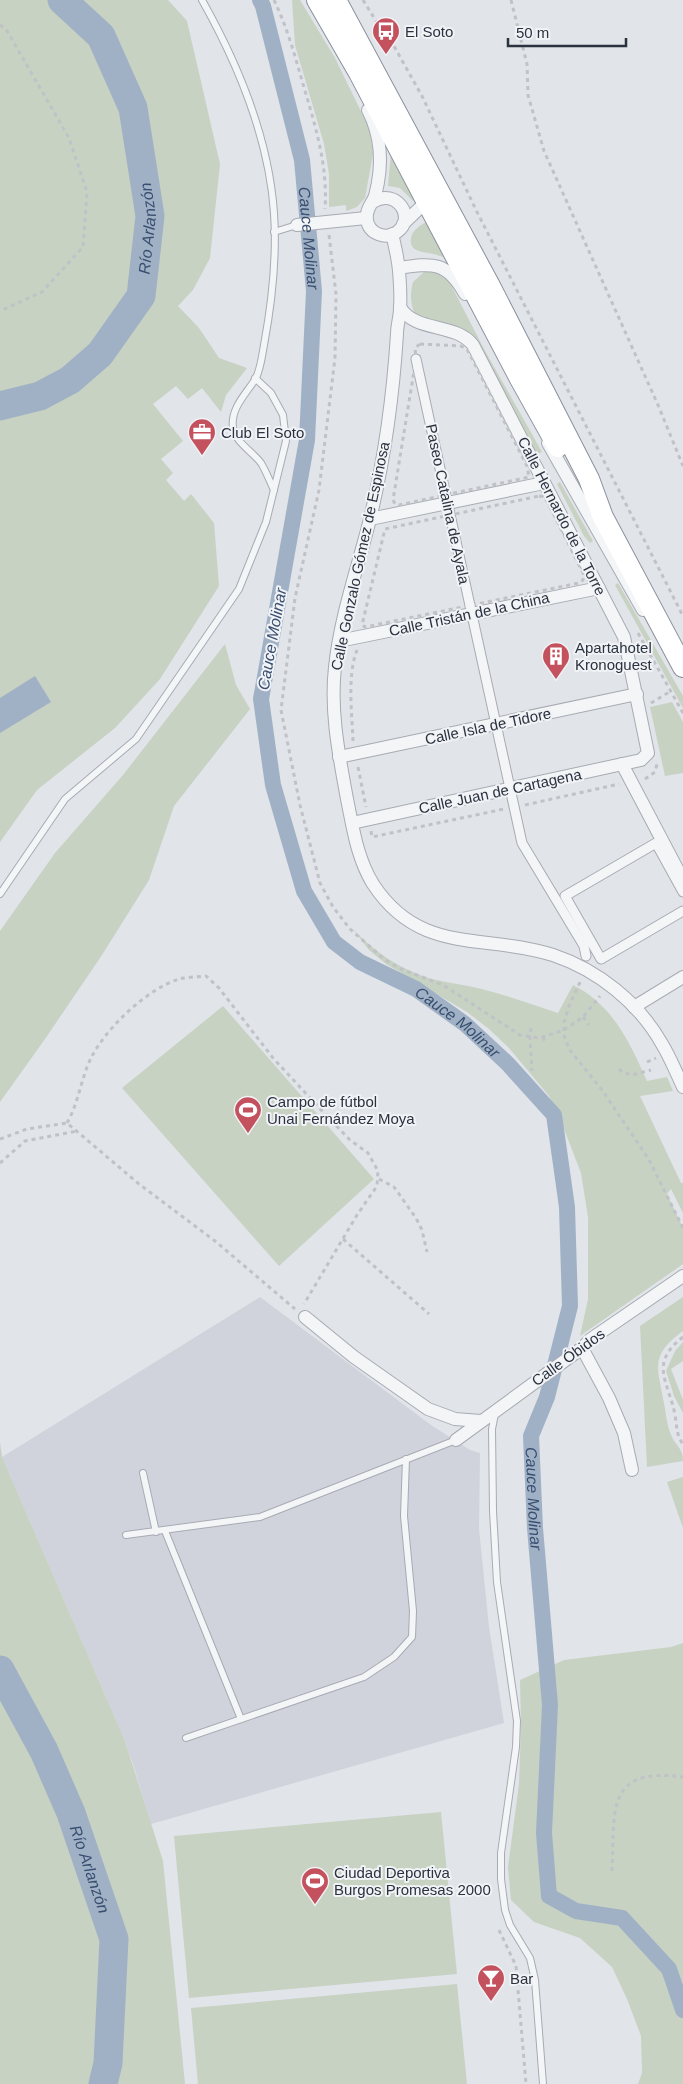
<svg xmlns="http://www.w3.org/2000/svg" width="683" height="2084" font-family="Helvetica,sans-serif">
  <rect width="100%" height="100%" fill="#e1e4e9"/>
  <path fill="#d0d3db" d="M260 1297 431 1425 470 1450 480 1453 479 1529 489 1627 504 1723 151 1824 134 1767 125 1741 2 1457Z"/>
  <g fill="#c7d2c3">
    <path d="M0 0H168L187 21 220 164 210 258 193 290 178 306 199 328 219 358 247 368 226 395 221 412 202 388 188 399 176 386 153 404 183 441 161 459 173 473 166 480 184 501 191 494 214 523 219 586 160 679 115 728 37 790 0 842Z"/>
    <path d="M292 0H300L335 58 370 130 373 154 365 198 357 207 346 211V205L329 207V174L324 144 295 45Z"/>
    <path d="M391 153 416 197 413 201 400 188 388 186Z"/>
    <path d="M428 221 449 259C444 257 438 255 433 254 423 251 409 253 411 238 413 229 421 225 428 221Z"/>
    <path d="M434 270 443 275 450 283 484 349 542 452 536 454 478 341 464 330 415 314C410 304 410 293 413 282L425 271Z"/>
    <path d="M560 482 593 541 590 543 584 536 557 484Z"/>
    <path d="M618 583 683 696V708L615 585Z"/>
    <path d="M225 644 236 685 250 709 174 806 149 880 102 955 45 1039 0 1102V931L55 853 123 775Z"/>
    <path d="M672 702 683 722V773L665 776 650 707Z"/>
    <path d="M352 928C374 952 401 970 432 979 449 983 465 985 482 989 508 996 532 1004 558 1013L573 985C613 1005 630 1043 647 1081L667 1077 673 1091 640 1096 681 1183H683V1213L671 1189 667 1194 683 1228V1264L580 1336 588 1299V1217L581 1173 559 1116 549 1096 509 1048 489 1029 467 1012 386 964 369 950Z"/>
    <path d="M223 1006 374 1179 279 1266 122 1088Z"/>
    <path d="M683 1297V1331C649 1356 658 1367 664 1403 666 1414 667 1427 672 1437 677 1447 683 1449 683 1461L647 1467 640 1326Z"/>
    <path d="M683 1342V1361L671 1369 683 1400V1413L674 1396 666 1371 675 1351Z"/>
    <path d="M0 1442 2 1457 125 1741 163 1861 185 2084H0Z"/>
    <path d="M683 1477V1528L667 1482Z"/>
    <path d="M683 1643V2084H638L642 2073 641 2036 627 1999 612 1967 580 1938 534 1922 511 1900 508 1867 519 1784 521 1727 520 1680 564 1660 671 1647Z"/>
    <path d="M441 1812 457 1974 189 1998 174 1836Z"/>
    <path d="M457 1984 467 2084H198L191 2008Z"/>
  </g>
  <path fill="#a0b1c6" d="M35 676 51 702 0 733V698Z"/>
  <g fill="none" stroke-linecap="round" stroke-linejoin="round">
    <path stroke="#a0b1c6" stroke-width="16" id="s1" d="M260 0 263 6 302 160 314 291 307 440 261 699 273 785 304 891 334 942 360 962 416 989 465 1024 508 1064 554 1115 567 1207 570 1306 547 1397 531 1436 535 1528 550 1705 544 1833 549 1896 576 1911 622 1918 669 1969 683 2010"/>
    <g stroke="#a0b1c6" stroke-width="29">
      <path id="s2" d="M0 406 40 396 70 380 100 354 141 296 150 216 133 108 101 36 62 0"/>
      <path id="s3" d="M0 1670 44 1751 71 1813 114 1939 108 2063 103 2084"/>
    </g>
    <g stroke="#a7abb3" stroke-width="8">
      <g id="service">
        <path d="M202 0C238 64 269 139 274 213 277 257 272 302 264 345 262 356 261 367 256 378 247 393 230 408 233 428 236 443 252 451 261 463 266 471 270 482 274 490"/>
        <path d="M274 232 297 225"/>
        <path d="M0 894 65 799 136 739 239 589 266 522 286 441 283 415 271 393 255 378"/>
        <path d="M495 1414 492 1429 493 1511 497 1582 517 1721 516 1747 501 1853V1879L505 1910 510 1925 530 1958 535 1980 543 2084"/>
        <path d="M143 1473 156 1532"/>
        <path d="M165 1531 241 1719"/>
        <path d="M126 1535 260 1517 456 1440"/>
        <path d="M186 1738 364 1677 394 1657 412 1637 413 1611 404 1516 406 1459"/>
      </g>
    </g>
    <g stroke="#a7abb3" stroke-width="11">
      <g id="pedestrian">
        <path d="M416 359 522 843 584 946 586 956"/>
        <path d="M683 892 656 843 565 896 601 959 683 911"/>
      </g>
    </g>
    <g stroke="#a7abb3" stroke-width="14">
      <g id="minor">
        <path d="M368 110C382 137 383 166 375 196 372 204 365 210 367 220 369 234 386 240 397 232 417 218 396 187 373 202"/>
        <path d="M403 224 426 202V196"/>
        <path d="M297 225 366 218"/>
        <path d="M392 234C395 246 398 259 399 271 400 283 401 296 400 308 400 317 397 325 397 334 393 397 384 462 369 523 357 570 340 618 335 667 330 712 339 755 347 799 353 828 357 858 373 884 420 956 484 933 553 955 598 970 639 1003 662 1044 670 1057 676 1072 683 1087"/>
        <path d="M399 268C433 263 447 261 465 294"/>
        <path d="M548 443 643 610"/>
        <path d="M370 519 544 483"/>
        <path d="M339 641 599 588"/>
        <path d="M339 757 637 694"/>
        <path d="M622 764 683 880"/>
        <path d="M352 823 641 760 648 753 624 637 473 345C455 322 415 333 400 307"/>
        <path d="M634 1007 683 977"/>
        <path d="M305 1317 354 1357 428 1409 455 1419 481 1421"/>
        <path d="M582 1348 609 1398 624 1433 632 1470"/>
        <path d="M456 1440 582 1348 591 1339 683 1276"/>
      </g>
    </g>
    <g stroke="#8a919e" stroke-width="22">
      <g id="trunk">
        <path d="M317 0 359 73 520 379 558 447"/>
        <path d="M336 0 490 286 589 479 603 517 683 667"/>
      </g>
    </g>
    <g stroke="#c0c2c7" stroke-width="3" stroke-dasharray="4 4" stroke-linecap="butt">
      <path d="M274 0C287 27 295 56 303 84 315 125 328 165 325 209"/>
      <path d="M363 0 376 21 386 32 422 96 476 210 683 616"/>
      <path d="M511 0 527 64 528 95 544 151 658 405 683 466"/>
      <path d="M0 25 6 29 69 138 87 192 83 247 42 292 0 311"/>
      <path d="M329 235 336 294 335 358 319 490 295 598 281 710 300 805 320 883 333 907 350 929 384 959 401 969 443 985 520 1035 539 1038 564 1030 583 1017 600 996"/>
      <path d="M420 344 461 346 467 349 527 466 529 477 399 505 395 504 393 500 416 359 415 348Z"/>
      <path d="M539 496 544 497 547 501 584 575 583 580 579 583 365 627 362 625 385 529Z"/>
      <path d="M638 633 683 713"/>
      <path d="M651 703 671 691"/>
      <path d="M353 741C352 714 347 675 357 650"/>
      <path d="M358 767 366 807"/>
      <path d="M645 779 655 772 657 764"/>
      <path d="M525 805 619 784"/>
      <path d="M371 831 372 837 504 809"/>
      <path d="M580 982 569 1006 564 1023V1035L569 1049 602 1090 648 1158 683 1228"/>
      <path d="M583 1017 589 1025"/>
      <path d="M531 1028 530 1038 532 1071"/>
      <path d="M543 1037 546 1044"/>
      <path d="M647 1062 656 1058"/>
      <path d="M619 1069 622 1072 632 1075 651 1070"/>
      <path d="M67 1123C79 1102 81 1078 91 1058 106 1028 147 989 179 979 187 977 197 977 206 976L219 988 273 1058 324 1113 350 1140 368 1153 378 1171 377 1186 357 1215 304 1304"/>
      <path d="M0 1139 27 1129 67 1123 139 1184 215 1241 295 1309"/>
      <path d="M0 1163 25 1141 77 1131"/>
      <path d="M379 1179 394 1187 416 1218 422 1230 427 1252"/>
      <path d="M343 1239 429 1314"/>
      <path d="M683 1337C648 1364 669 1382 675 1415 677 1426 676 1435 683 1444"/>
      <path d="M612 1871C615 1813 604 1766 683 1777"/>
      <path d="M499 1930 516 1966 526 2084"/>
    </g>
    <use href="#service" stroke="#f4f5f7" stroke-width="6"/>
    <use href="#pedestrian" stroke="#f4f5f7" stroke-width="9"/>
    <use href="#minor" stroke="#f4f5f7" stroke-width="12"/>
    <use href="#trunk" stroke="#fff" stroke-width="20"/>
  </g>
  <defs>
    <g id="bus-pin" transform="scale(1.4375)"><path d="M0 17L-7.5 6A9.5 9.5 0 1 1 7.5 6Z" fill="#c3515e" stroke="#f1f3f6"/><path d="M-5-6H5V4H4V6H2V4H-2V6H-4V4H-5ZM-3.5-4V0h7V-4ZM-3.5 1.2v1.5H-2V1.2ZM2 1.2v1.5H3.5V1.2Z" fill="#fff"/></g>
    <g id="office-pin" transform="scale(1.4375)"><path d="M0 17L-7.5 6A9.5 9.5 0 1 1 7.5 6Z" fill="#c3515e" stroke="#f1f3f6"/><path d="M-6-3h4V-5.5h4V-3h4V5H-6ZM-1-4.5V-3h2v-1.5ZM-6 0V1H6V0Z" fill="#fff"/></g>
    <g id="building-pin" transform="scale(1.4375)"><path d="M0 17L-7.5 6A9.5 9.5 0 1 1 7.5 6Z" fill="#c3515e" stroke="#f1f3f6"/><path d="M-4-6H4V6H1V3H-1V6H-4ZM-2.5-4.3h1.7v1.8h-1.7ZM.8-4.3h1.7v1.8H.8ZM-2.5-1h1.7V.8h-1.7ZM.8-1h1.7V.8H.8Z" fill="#fff"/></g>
    <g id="stadium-pin" transform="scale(1.4375)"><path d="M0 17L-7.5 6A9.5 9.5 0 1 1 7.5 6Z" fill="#c3515e" stroke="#f1f3f6"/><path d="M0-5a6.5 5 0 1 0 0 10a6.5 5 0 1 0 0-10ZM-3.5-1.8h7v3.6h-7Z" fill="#fff"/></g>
    <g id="bar-pin" transform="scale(1.4375)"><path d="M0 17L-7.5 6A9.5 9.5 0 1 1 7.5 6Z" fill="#c3515e" stroke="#f1f3f6"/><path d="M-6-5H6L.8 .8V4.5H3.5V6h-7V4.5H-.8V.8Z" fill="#fff"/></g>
  </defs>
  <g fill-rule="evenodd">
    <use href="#bus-pin" x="386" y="31"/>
    <use href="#office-pin" x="202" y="432"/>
    <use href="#building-pin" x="556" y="656"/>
    <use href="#stadium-pin" x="248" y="1110"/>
    <use href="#stadium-pin" x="315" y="1881"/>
    <use href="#bar-pin" x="491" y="1978"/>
  </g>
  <g text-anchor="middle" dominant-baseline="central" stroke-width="4" stroke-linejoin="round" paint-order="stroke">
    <g font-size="15" fill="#2b323f" stroke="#f1f3f6" text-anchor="start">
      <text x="405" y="31">El Soto</text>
      <text x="221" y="432">Club El Soto</text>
      <text x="575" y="647">Apartahotel<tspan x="575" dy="17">Kronoguest</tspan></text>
      <text x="267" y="1101">Campo de fútbol<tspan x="267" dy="17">Unai Fernández Moya</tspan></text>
      <text x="334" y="1872">Ciudad Deportiva<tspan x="334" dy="17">Burgos Promesas 2000</tspan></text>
      <text x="510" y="1978">Bar</text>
    </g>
    <g font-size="15" fill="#2b323f" stroke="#f1f3f6">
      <text transform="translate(448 504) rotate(78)">Paseo Catalina de Ayala</text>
      <text transform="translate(562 516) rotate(63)">Calle Hernardo de la Torre</text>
      <text transform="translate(360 556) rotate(-78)">Calle Gonzalo Gómez de Espinosa</text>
      <text transform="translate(469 614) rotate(-12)">Calle Tristán de la China</text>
      <text transform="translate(488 726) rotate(-12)">Calle Isla de Tidore</text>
      <text transform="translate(500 791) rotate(-12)">Calle Juan de Cartagena</text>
      <text transform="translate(568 1357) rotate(-36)">Calle Óbidos</text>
    </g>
    <g font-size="16" font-style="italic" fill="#394f70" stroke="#f1f3f6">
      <text stroke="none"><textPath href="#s2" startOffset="254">Río Arlanzón</textPath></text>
      <text stroke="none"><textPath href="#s1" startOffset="244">Cauce Molinar</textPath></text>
      <text transform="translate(272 639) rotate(-80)">Cauce Molinar</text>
      <text stroke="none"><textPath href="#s1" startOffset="1114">Cauce Molinar</textPath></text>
      <text stroke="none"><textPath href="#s1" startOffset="1639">Cauce Molinar</textPath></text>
      <text stroke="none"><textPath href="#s3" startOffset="219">Río Arlanzón</textPath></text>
    </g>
  </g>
  <path d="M508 38v8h118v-8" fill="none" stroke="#2b323f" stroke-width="2.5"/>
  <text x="516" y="38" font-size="15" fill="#2b323f" stroke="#f1f3f6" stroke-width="4" paint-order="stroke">50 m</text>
</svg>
